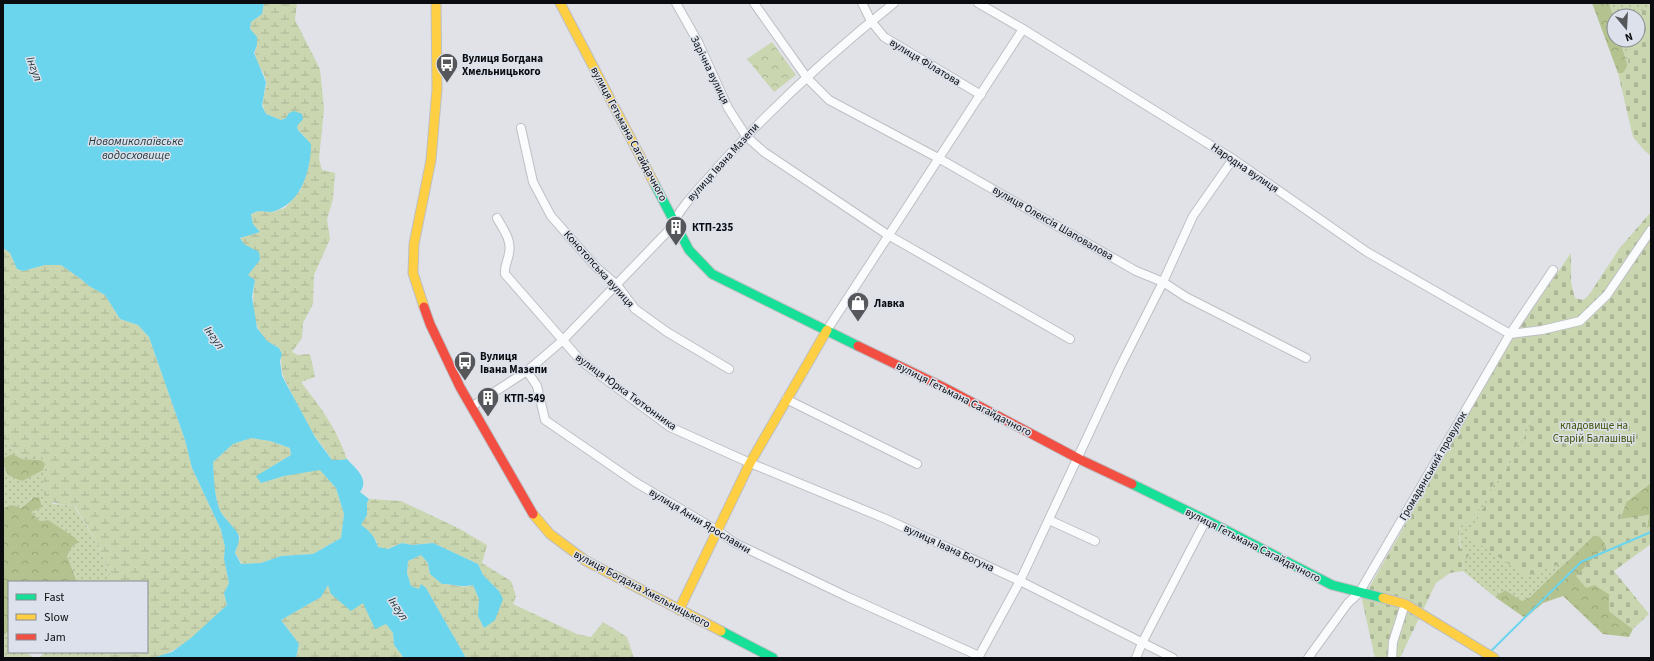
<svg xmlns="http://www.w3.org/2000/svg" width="1654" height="661" font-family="'Source Sans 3',sans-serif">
  <defs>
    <pattern id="grass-dots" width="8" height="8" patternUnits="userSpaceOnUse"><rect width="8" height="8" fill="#c9d6b0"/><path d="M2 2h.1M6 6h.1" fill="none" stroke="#abb696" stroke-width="1.8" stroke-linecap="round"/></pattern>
    <pattern id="forest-crowns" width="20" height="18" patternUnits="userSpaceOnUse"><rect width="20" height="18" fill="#b3c28f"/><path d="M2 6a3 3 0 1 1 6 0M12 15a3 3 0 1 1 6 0" fill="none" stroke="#99a67a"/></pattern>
    <pattern id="wetland-marsh" width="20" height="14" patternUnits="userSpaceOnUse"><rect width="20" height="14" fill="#c9d6b0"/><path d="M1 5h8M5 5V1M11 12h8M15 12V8" fill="none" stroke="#abb696"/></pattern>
    <pattern id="cemetery-stones" width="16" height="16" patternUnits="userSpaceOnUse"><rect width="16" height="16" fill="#c9d6b0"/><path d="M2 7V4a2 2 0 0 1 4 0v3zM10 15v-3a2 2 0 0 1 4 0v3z" fill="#abb696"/></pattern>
    <pattern id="park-crowns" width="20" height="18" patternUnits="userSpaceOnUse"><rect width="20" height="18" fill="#c9d6b0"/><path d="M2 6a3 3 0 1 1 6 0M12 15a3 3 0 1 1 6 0" fill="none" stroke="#abb696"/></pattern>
  </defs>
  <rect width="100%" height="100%" fill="#e0e2e8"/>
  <g fill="url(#grass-dots)">
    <path d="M1609 3H1648L1649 5 1651 4V9L1642 10 1638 19V16H1614V19Z"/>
    <path d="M1620 40H1626L1630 55 1628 67Z"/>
    <path d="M1539 413 1594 535 1530 597 1522 601 1505 590 1495 597 1463 571 1459 526 1473 518 1496 480 1502 482 1518 477 1502 475 1531 418Z"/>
    <path d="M3 441 24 457H42L49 467 42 486 53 504 74 506 99 546 113 582H77L67 556 72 547 78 543 48 520 40 521 31 512 39 498H32L21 508 12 505 3 508V467L41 460 22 459 13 454 3 458Z"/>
    <path d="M9 631V652H25L35 658H3V635Z"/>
    <path d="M45 652H109L107 658H39Z"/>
  </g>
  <g fill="url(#forest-crowns)">
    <path d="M1592 3H1609L1614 19V40H1620L1628 67 1623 73H1618Z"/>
    <path d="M13 454 22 459 41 460 45 464 43 470 22 481 8 475 5 467H3V458Z"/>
    <path d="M1651 483V526L1647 528 1649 515 1620 520 1626 502Z"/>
    <path d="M39 497 42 507 31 512 40 521 48 520 71 535 79 542 72 547 67 556 77 582H9V631L3 635V508L12 505 21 508 33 498Z"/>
    <path d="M1594 535 1601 537 1606 545 1595 585 1609 594V611L1633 629 1629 637 1603 634 1563 596 1543 603 1525 618 1495 597 1505 590 1522 601 1530 597Z"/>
  </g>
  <g fill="url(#wetland-marsh)">
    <path d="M264 3H297L295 20 320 69 324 109 319 159 322 170 335 173 333 199 327 219 330 239 314 275 313 304 303 323 302 338 292 352 298 355 310 354 315 377 301 382C321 408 336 427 347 459L340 460H332C327 451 320 443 314 435 303 416 293 397 284 378 280 370 282 351 280 349 277 345 270 344 267 341 251 326 252 300 255 280L247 275 260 260 243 244 240 238 260 232 253 224 251 214 259 211 273 212 285 208 301 189 307 170 305 137 298 130 297 126 286 118 281 120 266 114C258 99 268 92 266 80 262 65 251 62 257 45L250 29 251 22 262 14Z"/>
    <path d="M3 248 10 253 17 269 23 271 45 265H61L81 279 89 286 105 295 120 319 138 325 149 337 185 440 192 468 221 530 225 547 224 559 229 583 224 593 227 605C204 626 184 651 153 658 141 660 119 658 107 658L109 652H147V582H113L99 546 75 506C62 505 42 504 42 486 43 480 47 473 49 467L42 457H24L3 441Z"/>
    <path d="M251 438 270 441 290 448 291 455 257 476 261 483 284 476 320 469 336 488 344 514 341 538 313 554 281 556 261 563 242 564 235 553 240 537 219 510 214 488 213 462 233 444Z"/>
    <path d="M369 499 401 501 460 529 487 545 482 563 511 581 516 596 513 604 577 634 591 637 603 622 627 637 634 658H466L426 588 419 589 411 586 407 573 408 561 421 555 428 563 430 574 442 584C455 584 461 589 473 585L479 599 478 616 484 628 499 591 483 575 478 564 433 543 412 545 402 543 387 549 378 547 376 540 361 525 367 515V503Z"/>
    <path d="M328 584 362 602 386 624 393 633 394 645 404 658H296L299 644 281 620 321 597Z"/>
  </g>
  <g fill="url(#cemetery-stones)" fill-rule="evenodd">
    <path d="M1651 9V156L1644 150 1633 137 1618 73H1623C1631 62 1629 54 1625 41L1626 40H1638V19L1642 10Z"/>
    <path d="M1651 212V483L1626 502 1620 519 1649 515 1647 528 1651 526V544L1614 571 1649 614 1633 629 1609 611V594L1595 585 1586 588 1576 576 1606 545 1600 537 1594 535 1568 561 1527 576 1467 536 1499 481 1496 480 1473 518 1459 526 1460 548 1470 554 1462 564 1463 571 1450 573 1436 583 1400 658H1375L1362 600 1511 340 1571 253V283L1575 298 1583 300 1589 295 1619 249ZM1538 413 1503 475H1502L1531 418Z"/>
  </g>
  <path fill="url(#park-crowns)" d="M772 42 796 75 774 92 747 59Z"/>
  <path fill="#6ad5ed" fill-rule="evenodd" d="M3 3H264L262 14 251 22 250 29 257 37V45L254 53 266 82 262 106 266 114 281 120 286 118 289 113 294 111 302 114 303 119 297 126 298 130 311 144C311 169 302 202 275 211 270 213 265 211 260 211 257 211 254 213 251 214L253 224 260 232 240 238 244 244 259 252 260 260 248 275 255 280 252 297 257 328 267 341 279 348 282 354 280 361 282 376 315 437 332 460H340L347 459C355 468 370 479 360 492L369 499 367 503V515L361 525C370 531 375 537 378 547L388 549 402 543 412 545 433 543 478 564 483 575 499 591 503 599 495 620 484 628 478 616 479 599 473 585C460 588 455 584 442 584L430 574 428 563 421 555 408 561 407 573 411 586 419 589 421 584 426 588 466 658H404L394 645 393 633 386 624 375 629 363 603 351 611 331 594 328 585 321 597 281 620 299 644 296 658H152L172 652 191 638 227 605 224 593 229 583 224 559 225 547 221 530 192 468 185 440 149 337 138 325 120 319 105 295 89 286 81 279 61 265H45L23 271 17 269 10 253 3 248ZM251 438 270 441 290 448 291 455 256 476 261 483 284 476 320 470 336 488 344 514 341 538 313 554 281 556 261 563 241 564 235 553C236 549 239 543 239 538 240 531 222 518 219 508 214 493 214 478 213 462L233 444Z"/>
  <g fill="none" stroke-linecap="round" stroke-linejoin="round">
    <path stroke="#6ad5ed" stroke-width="2" d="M1491 651 1581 562 1651 532"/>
    <g stroke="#bdbfc3" stroke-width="10">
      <g id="street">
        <path d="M676 3 698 42 728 108 746 136 764 152 888 235 1070 339"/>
        <path d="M754 3 807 78 829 100 940 159 1136 271 1163 282 1186 297 1306 358"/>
        <path d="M862 3 871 21 884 37 981 95"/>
        <path d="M978 3 1023 29 1233 159 1367 252 1510 334 1542 330 1580 321 1607 295 1651 230"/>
        <path d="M521 128 533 182 551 216 596 267 617 285 635 309 667 332 729 369"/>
        <path d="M497 218C503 229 512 240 509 253 508 261 504 266 505 274L581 361 670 427 750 463 886 519 1020 581 1173 658"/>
        <path d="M827 330 1023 29"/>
        <path d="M527 371 537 386 545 420 635 482 718 531 735 543 848 597 979 656"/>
        <path d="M786 399 917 464"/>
        <path d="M471 407 527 371 562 341 670 229C681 205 701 187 718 167 772 107 831 53 894 3"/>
        <path d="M1049 520 1095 541"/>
        <path d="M978 658 1020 581 1120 367 1163 282 1193 216 1233 159"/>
        <path d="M1136 658 1142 643 1206 520"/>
        <path d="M1308 658 1348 603 1359 593 1510 334 1553 270"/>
        <path d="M1392 658 1393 642 1405 604"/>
      </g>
    </g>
    <g stroke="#bdbfc3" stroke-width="11">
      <g id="fast">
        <path d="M654 183 689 250 712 274 858 346"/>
        <path d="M1132 484 1206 520 1332 585 1383 598"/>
        <path d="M721 631 773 658"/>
      </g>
    </g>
    <g stroke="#bdbfc3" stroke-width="11">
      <g id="slow">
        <path d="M560 3 654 183"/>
        <path d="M424 307 413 273 414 244 431 160 437 89 436 3"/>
        <path d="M533 514 550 534 586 561 721 631"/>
        <path d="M1383 598 1405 604 1494 658"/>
        <path d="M679 610 750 463 827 330"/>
      </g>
    </g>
    <g stroke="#bdbfc3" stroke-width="11">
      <g id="jam">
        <path d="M424 307 430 324 460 387 533 514"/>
        <path d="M858 346 945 388 1079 459 1132 484"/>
      </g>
    </g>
    <use href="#street" stroke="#fafbfc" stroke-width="8"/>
    <use href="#fast" stroke="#16e098" stroke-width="9"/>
    <use href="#slow" stroke="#ffcf43" stroke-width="9"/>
    <use href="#jam" stroke="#f24e42" stroke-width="9"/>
  </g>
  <defs>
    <g id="bus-pin" transform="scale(1.15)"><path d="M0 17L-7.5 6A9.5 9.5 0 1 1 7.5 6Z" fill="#55575b" stroke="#dce1eb"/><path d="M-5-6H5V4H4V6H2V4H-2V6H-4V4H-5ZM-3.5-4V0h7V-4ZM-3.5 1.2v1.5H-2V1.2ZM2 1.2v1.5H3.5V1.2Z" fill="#fff"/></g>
    <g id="building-pin" transform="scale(1.15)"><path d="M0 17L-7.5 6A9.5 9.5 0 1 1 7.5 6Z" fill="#55575b" stroke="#dce1eb"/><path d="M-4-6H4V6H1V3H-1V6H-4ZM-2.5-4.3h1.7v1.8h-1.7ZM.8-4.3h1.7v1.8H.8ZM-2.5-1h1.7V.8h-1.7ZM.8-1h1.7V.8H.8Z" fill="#fff"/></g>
    <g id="shop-pin" transform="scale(1.15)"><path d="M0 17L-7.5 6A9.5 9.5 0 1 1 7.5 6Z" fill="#55575b" stroke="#dce1eb"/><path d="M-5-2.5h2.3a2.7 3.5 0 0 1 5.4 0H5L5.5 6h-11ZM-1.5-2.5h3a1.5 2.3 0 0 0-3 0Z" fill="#fff"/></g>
  </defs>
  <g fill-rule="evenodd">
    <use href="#bus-pin" x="447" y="64"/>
    <use href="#building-pin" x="676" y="227"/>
    <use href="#shop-pin" x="858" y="303"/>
    <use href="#bus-pin" x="465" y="362"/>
    <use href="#building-pin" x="488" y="398"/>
  </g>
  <g text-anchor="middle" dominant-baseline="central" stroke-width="3" stroke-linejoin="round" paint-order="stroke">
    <g font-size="11" font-weight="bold" fill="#0a0c0f" stroke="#dce1eb" text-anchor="start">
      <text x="462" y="58">Вулиця Богдана<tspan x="462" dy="13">Хмельницького</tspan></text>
      <text x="692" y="227">КТП-235</text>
      <text x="874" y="303">Лавка</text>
      <text x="480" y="356">Вулиця<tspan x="480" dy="13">Івана Мазепи</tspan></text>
      <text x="504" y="398">КТП-549</text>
    </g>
    <g font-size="11" fill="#0a0c0f" stroke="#dce1eb">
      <text transform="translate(925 62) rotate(31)">вулиця Філатова</text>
      <text transform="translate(710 70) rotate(64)">Зарічна вулиця</text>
      <text transform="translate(629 134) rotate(62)">вулиця Гетьмана Сагайдачного</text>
      <text transform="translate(723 162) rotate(-48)">вулиця Івана Мазепи</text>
      <text transform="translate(1245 168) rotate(34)">Народна вулиця</text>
      <text transform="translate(1053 223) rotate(30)">вулиця Олексія Шаповалова</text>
      <text transform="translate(599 269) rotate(48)">Конотопська вулиця</text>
      <text transform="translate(626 392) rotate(36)">вулиця Юрка Тютюнника</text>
      <text transform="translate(964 399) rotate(27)">вулиця Гетьмана Сагайдачного</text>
      <text transform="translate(1433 466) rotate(-60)">Громадянський провулок</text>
      <text transform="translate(700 521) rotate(31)">вулиця Анни Ярославни</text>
      <text transform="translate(1253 545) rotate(27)">вулиця Гетьмана Сагайдачного</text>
      <text transform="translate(949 548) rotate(25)">вулиця Івана Богуна</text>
      <text transform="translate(642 589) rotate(28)">вулиця Богдана Хмельницького</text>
    </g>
    <g font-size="11" fill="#415106" stroke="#dce1eb">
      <text x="1594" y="425">кладовище на<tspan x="1594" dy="13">Старій Балашівці</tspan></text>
    </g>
    <g font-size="12" font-style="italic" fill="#1f373d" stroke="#dce1eb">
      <text transform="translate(34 69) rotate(70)">Інгул</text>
      <text x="136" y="141">Новомиколаївське<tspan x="136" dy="14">водосховище</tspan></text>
      <text transform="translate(214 338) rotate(54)">Інгул</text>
      <text transform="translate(398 609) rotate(56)">Інгул</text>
    </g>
  </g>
  <rect width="1654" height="661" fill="none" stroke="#0a0c0f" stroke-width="8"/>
  <rect x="8" y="581" width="140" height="72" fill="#dce1eb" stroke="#888c93"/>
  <rect x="16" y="594" width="20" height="6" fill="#16e098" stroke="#888c93"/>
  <text x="44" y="601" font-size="12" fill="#0a0c0f">Fast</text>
  <rect x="16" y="614" width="20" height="6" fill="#ffcf43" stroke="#888c93"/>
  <text x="44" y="621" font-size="12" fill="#0a0c0f">Slow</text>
  <rect x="16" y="634" width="20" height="6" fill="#f24e42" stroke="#888c93"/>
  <text x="44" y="641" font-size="12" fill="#0a0c0f">Jam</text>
  <g transform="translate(1626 28) rotate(162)"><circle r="19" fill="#dce1eb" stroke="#888c93"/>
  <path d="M0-3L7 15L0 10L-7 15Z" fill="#55575b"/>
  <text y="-6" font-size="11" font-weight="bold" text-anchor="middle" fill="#0a0c0f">N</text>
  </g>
</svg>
